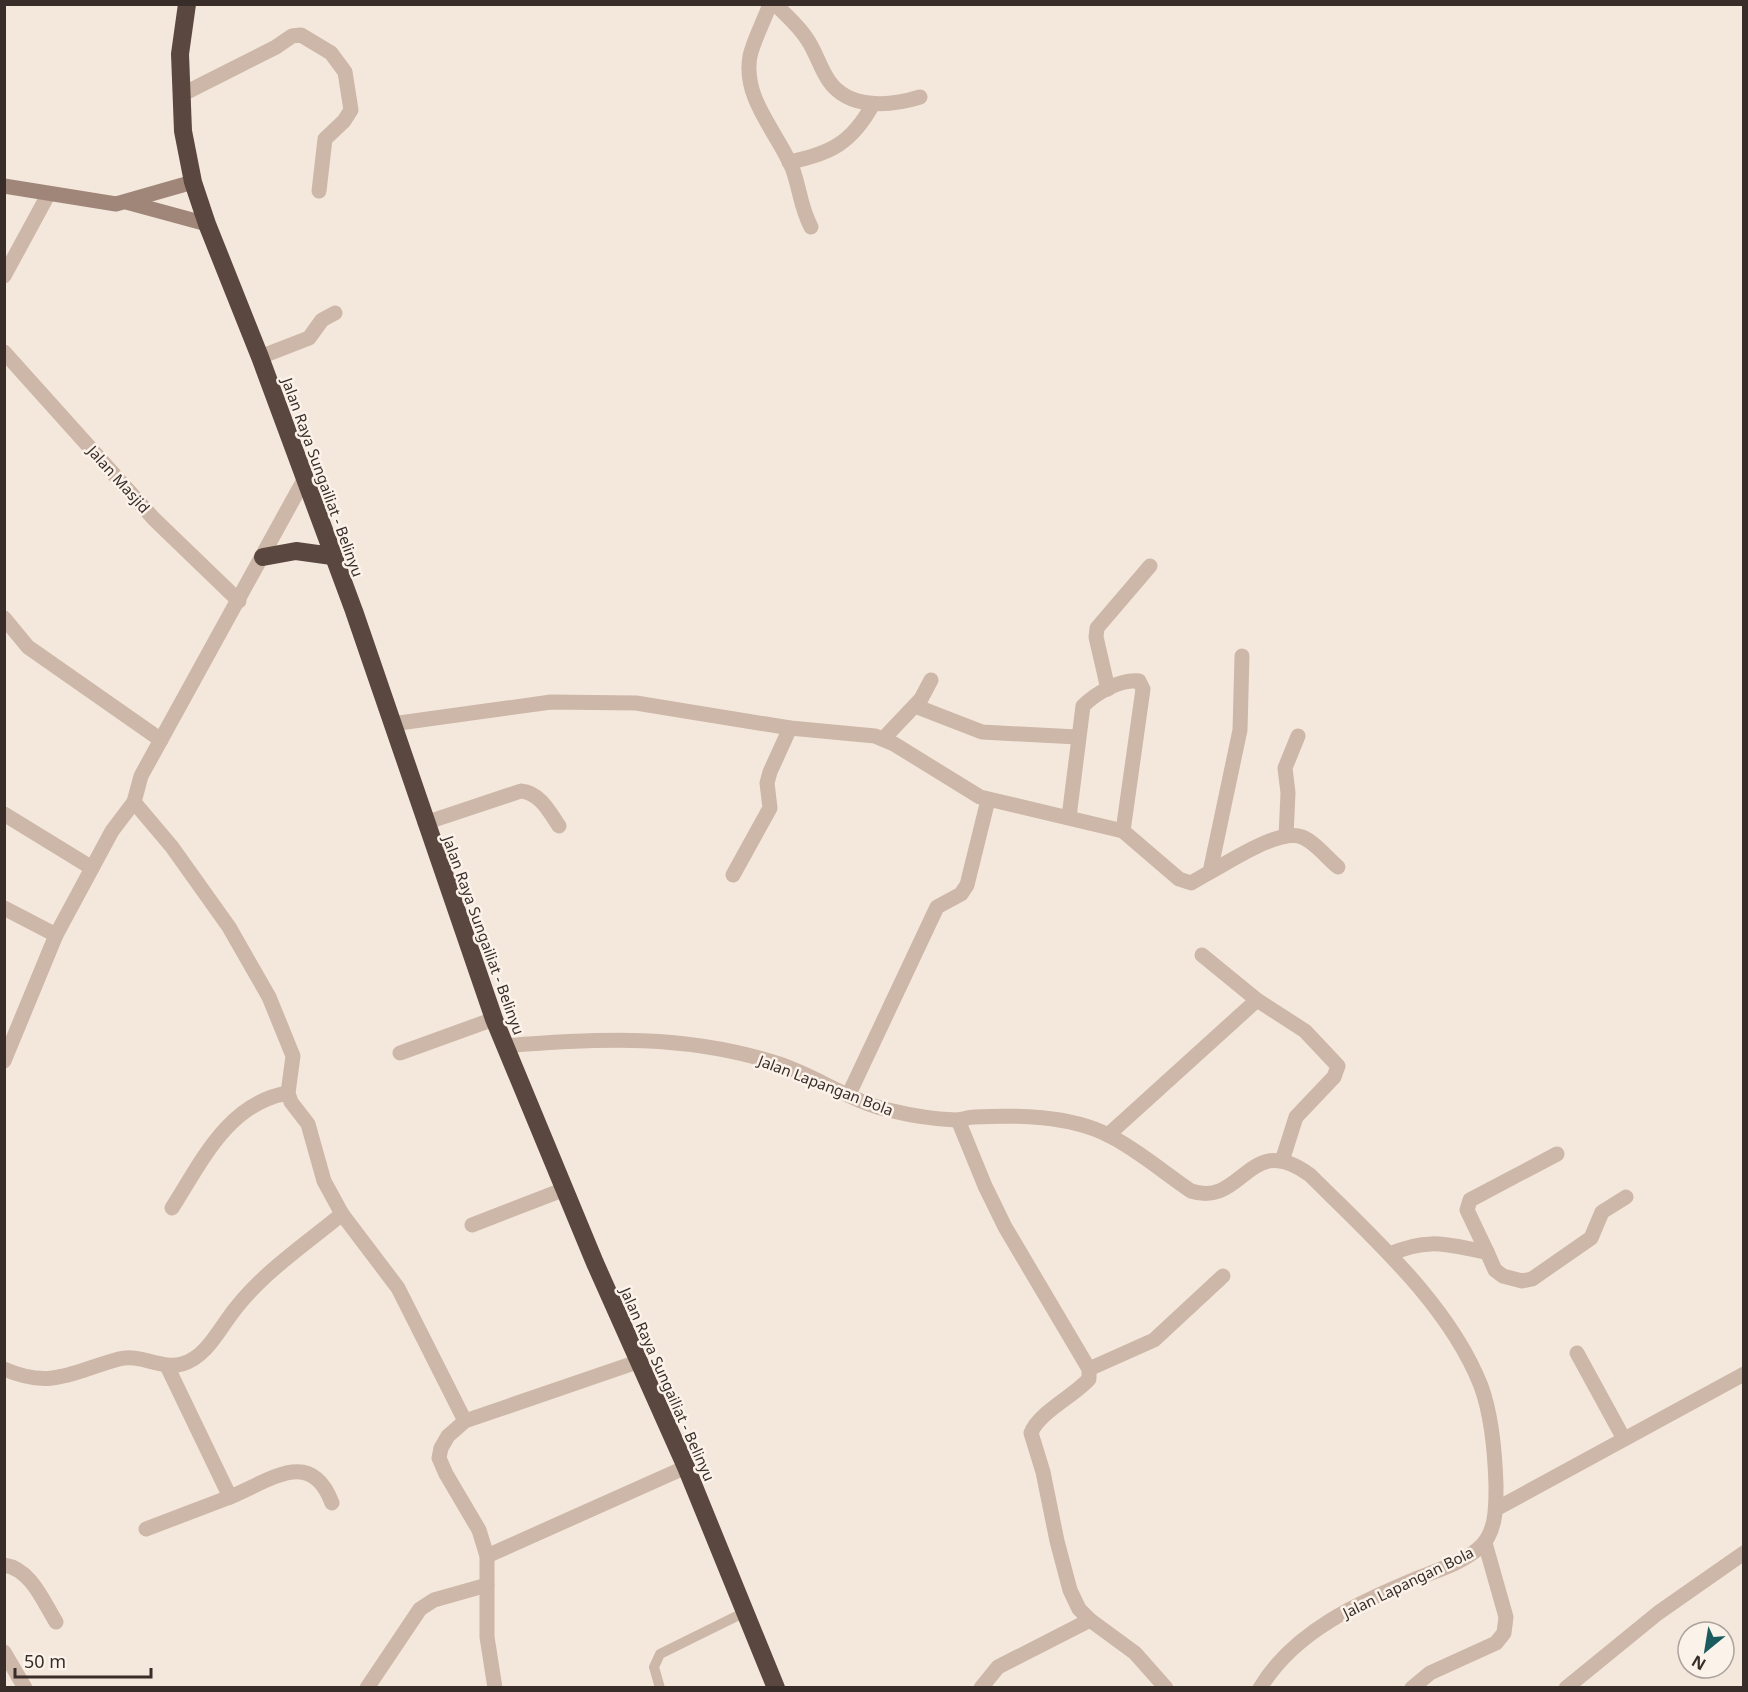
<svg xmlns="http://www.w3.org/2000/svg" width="1748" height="1692" font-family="'Noto Sans',sans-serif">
  <rect width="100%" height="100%" fill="#f4e8dd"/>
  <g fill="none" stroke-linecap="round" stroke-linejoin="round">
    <path stroke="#cdb7a8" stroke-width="10" d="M660 1688 654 1667 660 1654 745 1612"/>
    <g stroke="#cdb7a8" stroke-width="15">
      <path d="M770 4C764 21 754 39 750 56 742 99 779 134 793 170 800 190 801 209 811 227"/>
      <path d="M775 4C786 15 799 26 807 39 816 52 820 68 829 81 849 110 891 106 920 97"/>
      <path d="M181 95 276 47 292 36 301 35 331 53 345 72 351 110 344 121 325 139 319 191"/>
      <path d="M789 162C830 154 852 143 873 104"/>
      <path d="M4 276 48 195"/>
      <path d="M4 352 154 519 239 601"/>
      <path d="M260 357 309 338 322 320 335 313"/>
      <path d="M4 618 28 647 161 740"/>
      <path d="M1108 689 1096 637 1097 628 1150 566"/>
      <path d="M915 706 982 732 1077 737"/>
      <path d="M392 724 551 702 636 703 790 728 875 736 894 744 980 797 1123 831 1179 879 1191 883 1210 872 1240 730 1242 656"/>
      <path d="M884 738 921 699 931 680"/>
      <path d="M134 802 172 847 229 927 269 997 293 1056 288 1093 291 1102 308 1124 324 1181 342 1214 398 1288 465 1421"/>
      <path d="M4 814 92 868"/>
      <path d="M1069 817 1083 706C1096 693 1120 679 1139 681L1143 689 1123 831"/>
      <path d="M425 823 521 791C540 793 549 811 559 826"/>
      <path d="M1286 836 1288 793 1285 768 1298 736"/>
      <path d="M1210 872C1231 861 1280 828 1302 837 1315 842 1327 858 1338 867"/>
      <path d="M733 875 770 808 767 783 770 772 790 728"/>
      <path d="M4 908 56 935"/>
      <path d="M1257 1000 1305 1031 1338 1066 1334 1077 1296 1117 1282 1161"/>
      <path d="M504 1046C600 1038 687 1034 779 1064 818 1077 853 1103 893 1111 913 1116 935 1119 956 1120 962 1120 968 1117 974 1117 1016 1115 1069 1115 1108 1135 1137 1149 1164 1173 1191 1191 1244 1208 1248 1129 1310 1175 1371 1236 1449 1304 1481 1386 1492 1416 1495 1453 1496 1485 1496 1505 1497 1533 1479 1548 1462 1563 1438 1570 1418 1578 1359 1603 1295 1630 1260 1688"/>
      <path d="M400 1053 494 1019"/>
      <path d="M4 1061 56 935 112 831 134 802 141 776 305 478"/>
      <path d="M849 1094 937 907 961 894 967 885 988 800"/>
      <path d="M958 1120 985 1186 1005 1227 1089 1369V1379C1074 1396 1038 1413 1031 1433L1043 1472 1057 1541 1070 1590 1079 1609 1090 1620 1135 1653 1166 1688"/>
      <path d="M1108 1135 1257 1000 1202 955"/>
      <path d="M172 1208C202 1161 228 1103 288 1093"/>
      <path d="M472 1225 565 1189"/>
      <path d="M1487 1252 1467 1210 1470 1200 1557 1154"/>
      <path d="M1390 1254C1429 1237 1447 1245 1487 1252L1495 1270 1503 1276 1522 1281 1532 1279 1591 1238 1602 1212 1626 1197"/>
      <path d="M1577 1353 1624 1439"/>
      <path d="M167 1366 230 1497C271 1480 311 1447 332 1503"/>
      <path d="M4 1369C52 1390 74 1371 119 1359 140 1353 161 1370 182 1364 203 1358 215 1337 227 1320 256 1277 302 1247 342 1214"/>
      <path d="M1089 1369 1154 1340 1223 1276"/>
      <path d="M1496 1509 1744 1374"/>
      <path d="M146 1529 230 1497"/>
      <path d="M487 1556 686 1467"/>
      <path d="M4 1565C31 1569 43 1601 56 1622"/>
      <path d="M4 1652 25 1688"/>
      <path d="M367 1688 420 1609 434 1600 487 1585"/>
      <path d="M495 1688 487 1637V1556L479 1530 446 1474 439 1458 441 1448 448 1436 465 1421 640 1361"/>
      <path d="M981 1688 998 1667 1090 1620"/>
      <path d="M1412 1688 1430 1673 1496 1643 1504 1633 1506 1617 1485 1543"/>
      <path d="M1566 1688 1658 1613 1744 1553"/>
    </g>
    <g stroke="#a08679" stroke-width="15">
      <path d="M4 186 116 204 193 182"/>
      <path d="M126 202 207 224"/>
    </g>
    <g stroke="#5a473f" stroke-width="18">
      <path d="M187 4 180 54 183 131 193 182 207 224 260 357 354 611 494 1019 595 1263 686 1467 776 1688"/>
      <path d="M263 557 296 551 332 556"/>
    </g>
  </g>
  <g text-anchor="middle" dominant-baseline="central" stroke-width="5" stroke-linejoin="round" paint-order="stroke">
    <g font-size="15" fill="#392d29" stroke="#fbf2ea">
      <text transform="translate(323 477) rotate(70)">Jalan Raya Sungailiat - Belinyu</text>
      <text transform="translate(119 479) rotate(48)">Jalan Masjid</text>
      <text transform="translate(484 935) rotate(70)">Jalan Raya Sungailiat - Belinyu</text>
      <text transform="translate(826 1085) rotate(21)">Jalan Lapangan Bola</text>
      <text transform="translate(668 1384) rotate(66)">Jalan Raya Sungailiat - Belinyu</text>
      <text transform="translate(1408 1582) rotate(-26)">Jalan Lapangan Bola</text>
    </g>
  </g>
  <rect width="1748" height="1692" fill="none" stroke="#392d29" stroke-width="12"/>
  <g transform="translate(1706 1650) rotate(210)"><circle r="28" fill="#fbf2ea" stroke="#ada39d" stroke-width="1.5"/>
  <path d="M0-4.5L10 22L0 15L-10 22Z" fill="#1c5b5d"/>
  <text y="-9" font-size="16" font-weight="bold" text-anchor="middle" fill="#392d29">N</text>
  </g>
  <path d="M15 1668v9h136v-9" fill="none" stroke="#392d29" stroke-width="3"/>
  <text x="24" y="1668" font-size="18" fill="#392d29" stroke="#fbf2ea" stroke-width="4.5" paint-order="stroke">50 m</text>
</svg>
